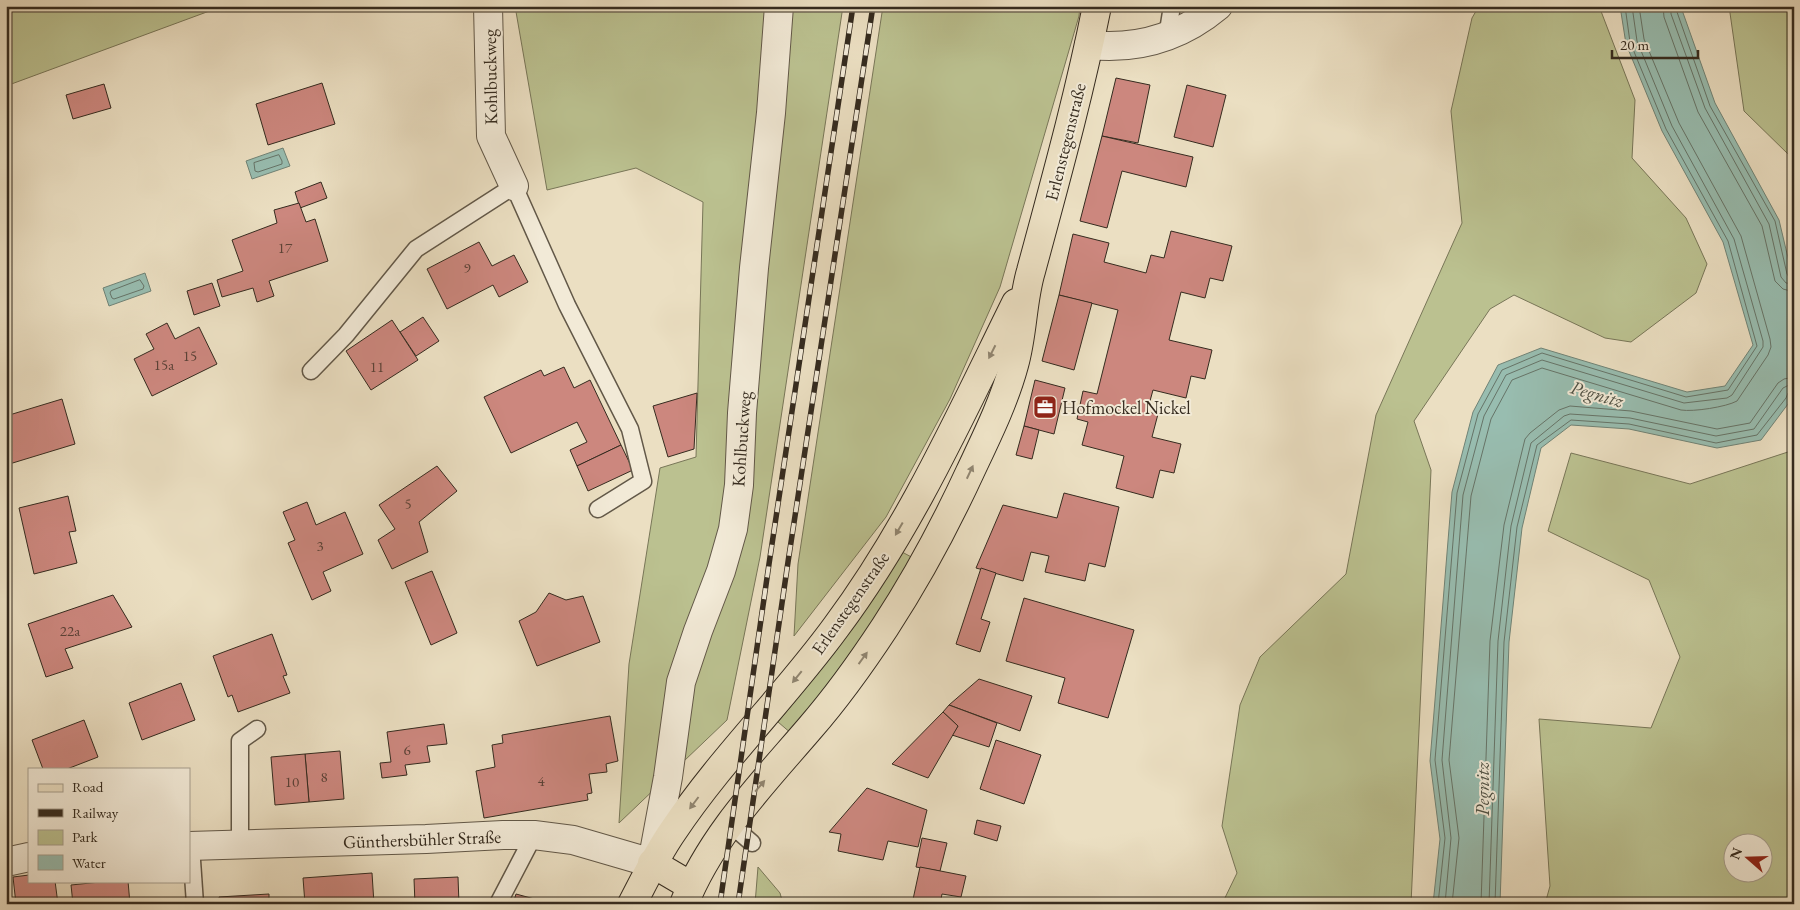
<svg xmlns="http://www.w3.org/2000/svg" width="1800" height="910" font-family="'EB Garamond',serif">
  <rect width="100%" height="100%" fill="#ebdfc2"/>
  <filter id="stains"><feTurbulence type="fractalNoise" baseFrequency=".004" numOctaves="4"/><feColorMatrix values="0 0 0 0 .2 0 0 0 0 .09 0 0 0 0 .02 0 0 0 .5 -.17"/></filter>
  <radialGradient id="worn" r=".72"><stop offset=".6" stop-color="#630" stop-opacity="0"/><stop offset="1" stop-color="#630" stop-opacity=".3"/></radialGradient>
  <g fill="#bbc190" stroke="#787658" fill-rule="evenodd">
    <path d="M6 6H223L6 86Z"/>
    <path d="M515 6H843L760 557 727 720 619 823 629 664 660 468 696 457 703 202 636 168 547 190Z"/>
    <path d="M883 6H1080L1079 16 1000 287 950 399 886 517 794 636 798 564Z"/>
    <path d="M1479 6H1599L1635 100 1632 158 1686 218 1707 264 1696 293 1631 342 1605 338 1514 295 1490 309 1414 421 1431 470 1411 904H1222L1237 873 1222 826 1240 705 1260 657 1346 574 1376 415 1462 223 1451 111 1472 18Z"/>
    <path d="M1729 6H1794V155H1789L1744 111Z"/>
    <path d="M1794 450V904H1545L1550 886 1539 719 1651 728 1680 657 1649 580 1548 531 1571 453 1690 484ZM1762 842V872H1732V842Z"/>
    <path d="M902 552 917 560 792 734 778 722 835 652Z"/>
    <path d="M758 867 780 893 783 904H755Z"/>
  </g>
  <g fill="#98bdb0" stroke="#708376">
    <path d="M1620 6H1682V10L1715 103 1779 220 1794 283V386L1791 400 1761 440 1717 448 1629 429 1571 425 1541 448 1522 528 1509 642 1500 904H1433L1440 839 1430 761 1452 492 1473 412 1498 365 1541 348 1687 392 1725 386 1753 345 1723 242 1662 131 1626 44Z"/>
    <path d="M283 148 290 166 252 179 246 161Z"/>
    <path d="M145 273 151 291 109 306 103 288Z"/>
  </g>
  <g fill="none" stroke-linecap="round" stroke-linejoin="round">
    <g stroke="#667468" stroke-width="1">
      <path d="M1663 6 1664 17 1698 112 1762 226 1775 281 1783 289 1794 292"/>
      <path d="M1671 6V14L1705 108 1769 224 1781 277 1786 283 1794 284"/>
      <path d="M1677 6V12L1710 106 1775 221 1787 274 1789 277 1794 278"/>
      <path d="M279 155 282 161V164L258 172 255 171 254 163Z"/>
      <path d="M140 280 144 286 143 289 114 299 112 298 110 293 111 291Z"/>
      <path d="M1438 904 1445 838 1435 760 1457 493 1478 414 1502 370 1542 353 1686 397 1728 390 1757 346 1728 241 1666 129 1630 42 1625 6"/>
      <path d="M1445 904 1451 838 1442 760 1463 495 1484 416 1506 375 1542 360 1684 403 1727 398 1732 395 1763 347V341L1734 239 1672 126 1637 41 1632 6"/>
      <path d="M1452 904 1459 838 1449 760 1471 496 1491 419 1512 380 1542 368 1681 410C1693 412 1726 407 1737 401L1768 355 1771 347 1770 339 1741 236 1679 123 1644 39 1639 6"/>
      <path d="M1481 904 1490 641 1504 525 1525 439 1530 433 1559 410 1570 406 1631 411 1717 429 1750 423 1778 383 1784 379 1794 377"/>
      <path d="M1489 904 1498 641 1511 526 1531 443 1564 416 1570 414 1630 418 1716 436 1754 429 1783 388 1789 385 1794 384"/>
      <path d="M1495 904 1504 642 1517 527 1537 445 1571 420 1629 424 1716 443 1757 435 1786 398 1788 393 1794 391"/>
    </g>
  </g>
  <g fill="#cc877e" stroke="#352b1f">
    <path d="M1116 78 1150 85 1138 143 1102 136Z"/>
    <path d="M322 83 335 124 268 145 256 104Z"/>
    <path d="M104 84 111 108 73 119 66 95Z"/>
    <path d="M1187 85 1226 95 1213 147 1174 137Z"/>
    <path d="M1102 136 1193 157 1186 187 1122 171 1107 228 1080 221Z"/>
    <path d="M321 182 327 198 300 208 295 192Z"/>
    <path d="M299 203 306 222 315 219 328 261 269 281 274 296 257 302 253 288 222 297 217 280 243 271 232 240 277 223 274 210Z"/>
    <path d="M1171 231 1232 246 1223 281 1210 278 1205 298 1181 292 1169 340 1212 350 1205 379 1191 376 1186 398 1153 390 1147 412 1158 414 1152 437 1181 444 1174 473 1160 470 1153 498 1116 488 1124 456 1082 445 1088 422 1077 419 1083 391 1097 394 1118 310 1059 295 1073 234 1109 243 1104 262 1146 273 1151 255 1164 258Z"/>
    <path d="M479 242 492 266 514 255 528 282 499 297 493 285 447 309 427 269Z"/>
    <path d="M212 283 220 306 194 315 187 291Z"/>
    <path d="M1059 295 1092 303 1074 370 1042 361Z"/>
    <path d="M423 317 439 341 416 356 400 332Z"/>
    <path d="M392 320 418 360 371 390 346 351Z"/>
    <path d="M167 323 175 339 199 327 217 364 152 396 134 359 154 349 146 334Z"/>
    <path d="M564 367 574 388 590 380 621 445 577 466 570 450 587 442 577 422 511 453 484 397 541 370 544 376Z"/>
    <path d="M1035 380 1065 388 1054 434 1024 426Z"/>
    <path d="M697 393 694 449 668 457 653 406Z"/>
    <path d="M62 399 75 444 6 465V416Z"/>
    <path d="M1024 426 1039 430 1032 459 1016 455Z"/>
    <path d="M621 445 633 470 588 491 577 466Z"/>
    <path d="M437 466 457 491 419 522 428 552 392 569 378 540 395 529 379 505Z"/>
    <path d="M1064 493 1119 507 1105 567 1089 563 1085 581 1045 572 1049 556 1031 552 1023 581 976 568 1003 505 1057 518Z"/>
    <path d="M68 496 76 531 69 532 77 563 34 574 19 508Z"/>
    <path d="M307 502 316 525 345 512 363 554 323 572 331 591 312 600 288 543 295 540 283 512Z"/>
    <path d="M981 568 996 573 981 619 990 622 980 652 956 644Z"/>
    <path d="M432 571 457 633 431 645 405 582Z"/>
    <path d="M549 593 566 600 583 596 600 642 537 666 519 621 536 612Z"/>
    <path d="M113 595 132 627 65 649 73 668 46 677 28 624Z"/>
    <path d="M1024 598 1134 630 1108 718 1058 703 1065 678 1006 661Z"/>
    <path d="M272 634 287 675 283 676 290 693 238 712 232 695 228 697 213 656Z"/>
    <path d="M979 679 1032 696 1020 731 949 705Z"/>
    <path d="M181 683 195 720 142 740 129 703Z"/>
    <path d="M949 705 997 723 989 747 952 735 958 726 943 712Z"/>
    <path d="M943 712 958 726 928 778 892 764Z"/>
    <path d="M610 716 618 761 606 764 607 772 589 774 592 793 587 794 588 800 484 818 476 771 495 767 492 745 503 743 502 735Z"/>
    <path d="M84 720 98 757 67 769H43L32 740Z"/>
    <path d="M444 724 447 744 427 746 430 762 405 765 407 775 382 778 380 763 391 762 387 732Z"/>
    <path d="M996 740 1041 755 1024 804 980 789Z"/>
    <path d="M340 751 344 799 309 802 305 754Z"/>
    <path d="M305 754 309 802 275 805 271 757Z"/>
    <path d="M867 788 927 810 918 847 888 841 883 860 838 851 841 834 829 832Z"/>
    <path d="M977 820 1001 826 997 841 974 834Z"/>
    <path d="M922 838 947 843 940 871 916 867Z"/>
    <path d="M920 867 966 876 961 897 942 894 940 904H912Z"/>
    <path d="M372 873 374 904H305L303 878Z"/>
    <path d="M29 875V881H55L58 904H16L13 877Z"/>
    <path d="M458 877 459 904H415L414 879Z"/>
    <path d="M110 881H128L130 904H73L71 885Z"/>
    <path d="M269 894V904H220L219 897Z"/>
    <path d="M516 894 553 904H513Z"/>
  </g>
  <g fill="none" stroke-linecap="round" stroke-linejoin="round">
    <g stroke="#625848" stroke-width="19">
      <g id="lane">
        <path d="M1167 37 1172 6"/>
        <path d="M311 371 346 335 416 249 514 186 567 305 630 429 643 481 598 509"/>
        <path d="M730 824 752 843"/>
        <path d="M191 846 195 904"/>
        <path d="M240 846V741L257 729"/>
        <path d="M498 904 534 835"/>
      </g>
    </g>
    <g stroke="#625848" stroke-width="30">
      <g id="street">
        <path d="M488 6 491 136 514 186"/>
        <path d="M1089 45C1137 50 1181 37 1218 6"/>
        <path d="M189 846 426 839 503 835H534L573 840 652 863 668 777 681 682 698 631 721 571 733 529 739 485 742 413 754 268 771 113 779 6"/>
        <path d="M6 862 29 857"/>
      </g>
    </g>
    <g stroke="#352b1f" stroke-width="30">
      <g id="primary">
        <path d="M652 863 691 886"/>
        <path d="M632 904C645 879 657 854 673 831 721 759 785 697 836 627 910 528 961 414 1016 303"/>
        <path d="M684 904C711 836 763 783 810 728 837 697 862 662 885 627 917 578 945 526 970 472 986 438 1004 402 1014 365 1023 334 1022 301 1031 271 1055 182 1079 96 1097 6"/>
      </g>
    </g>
    <use href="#lane" stroke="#f2ead7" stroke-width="16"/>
    <use href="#street" stroke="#f2ead7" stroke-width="28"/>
    <use href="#primary" stroke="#ebdfc2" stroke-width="28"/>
    <g stroke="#352b1f" stroke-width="5.5">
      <g id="rail">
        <path d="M720 904 769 564 853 6"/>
        <path d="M738 904 788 562 873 6"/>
      </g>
    </g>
    <use href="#rail" stroke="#f2ead7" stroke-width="4" stroke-dasharray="11" stroke-linecap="butt"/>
  </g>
  <defs><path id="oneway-solid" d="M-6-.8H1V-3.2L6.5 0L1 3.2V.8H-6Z" transform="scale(1.25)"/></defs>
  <g fill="#908570">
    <use href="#oneway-solid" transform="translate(992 352) rotate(117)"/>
    <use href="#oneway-solid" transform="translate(970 472) rotate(-65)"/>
    <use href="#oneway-solid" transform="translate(899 529) rotate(120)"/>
    <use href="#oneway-solid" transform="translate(863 658) rotate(-54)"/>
    <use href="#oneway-solid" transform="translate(797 677) rotate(129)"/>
    <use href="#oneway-solid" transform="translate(760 786) rotate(-49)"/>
    <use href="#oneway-solid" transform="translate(694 803) rotate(127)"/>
  </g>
  <defs>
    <g id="office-square" transform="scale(1.25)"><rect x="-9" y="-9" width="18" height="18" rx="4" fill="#8f2418" stroke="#f2ead7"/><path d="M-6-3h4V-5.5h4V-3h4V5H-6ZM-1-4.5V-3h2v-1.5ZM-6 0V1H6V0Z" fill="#fff"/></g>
  </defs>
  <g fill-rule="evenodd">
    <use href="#office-square" x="1045" y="407"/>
  </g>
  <g text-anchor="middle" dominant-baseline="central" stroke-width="4" stroke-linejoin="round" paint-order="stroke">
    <g font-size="15" fill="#5b4237">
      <text x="285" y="247">17</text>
      <text x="467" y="267">9</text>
      <text x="190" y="355">15</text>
      <text x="164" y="364">15a</text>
      <text x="377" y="366">11</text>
      <text x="408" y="503">5</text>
      <text x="320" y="545">3</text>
      <text x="70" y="630">22a</text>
      <text x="407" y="749">6</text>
      <text x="324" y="776">8</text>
      <text x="541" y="780">4</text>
      <text x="292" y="781">10</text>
    </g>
    <g font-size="18" fill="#352b1f" stroke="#f2ead7">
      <text transform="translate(490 77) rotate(-91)">Kohlbuckweg</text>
      <text transform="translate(1065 142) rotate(-76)">Erlenstegenstraße</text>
      <text transform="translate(741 439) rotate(-86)">Kohlbuckweg</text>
      <text transform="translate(850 603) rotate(-55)">Erlenstegenstraße</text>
      <text transform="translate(422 839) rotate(-2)">Günthersbühler Straße</text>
    </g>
    <g font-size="18" fill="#352b1f" stroke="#f2ead7" text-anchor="start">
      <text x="1062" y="407">Hofmockel Nickel</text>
    </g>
    <g font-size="19" font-style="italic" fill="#4e5043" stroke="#f2ead7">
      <text transform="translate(1597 394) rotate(16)">Pegnitz</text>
      <text transform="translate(1482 789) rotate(-90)">Pegnitz</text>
    </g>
  </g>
  <rect width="1800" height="910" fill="none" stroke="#ebdfc2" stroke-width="25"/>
  <rect x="8" y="8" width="1785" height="895" fill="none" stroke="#352b1f" stroke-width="2.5"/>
  <rect x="12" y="12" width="1775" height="885" fill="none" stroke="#352b1f"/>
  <rect x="28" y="768" width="162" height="115" fill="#f2ead7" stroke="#a69e8d"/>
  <rect x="38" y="784" width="25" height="8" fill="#ebdfc2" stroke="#a69e8d"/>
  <text x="72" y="792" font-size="15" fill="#352b1f">Road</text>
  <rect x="38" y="809" width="25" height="8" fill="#352b1f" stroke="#a69e8d"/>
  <text x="72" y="818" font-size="15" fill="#352b1f">Railway</text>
  <rect x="38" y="830" width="25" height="15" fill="#bbc190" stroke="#a69e8d"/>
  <text x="72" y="842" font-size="15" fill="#352b1f">Park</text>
  <rect x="38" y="855" width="25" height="15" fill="#98bdb0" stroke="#a69e8d"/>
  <text x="72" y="868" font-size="15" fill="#352b1f">Water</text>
  <g transform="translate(1748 858) rotate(290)"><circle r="24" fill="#f2ead7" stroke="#a69e8d"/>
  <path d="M0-4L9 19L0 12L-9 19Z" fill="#8f2418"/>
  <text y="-8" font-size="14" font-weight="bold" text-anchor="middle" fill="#352b1f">N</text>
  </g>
  <path d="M1612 50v8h86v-8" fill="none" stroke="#352b1f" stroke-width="2.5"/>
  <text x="1620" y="50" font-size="15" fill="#352b1f" stroke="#f2ead7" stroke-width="4" paint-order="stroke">20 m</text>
  <rect width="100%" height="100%" filter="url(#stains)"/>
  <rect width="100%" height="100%" fill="url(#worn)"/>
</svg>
